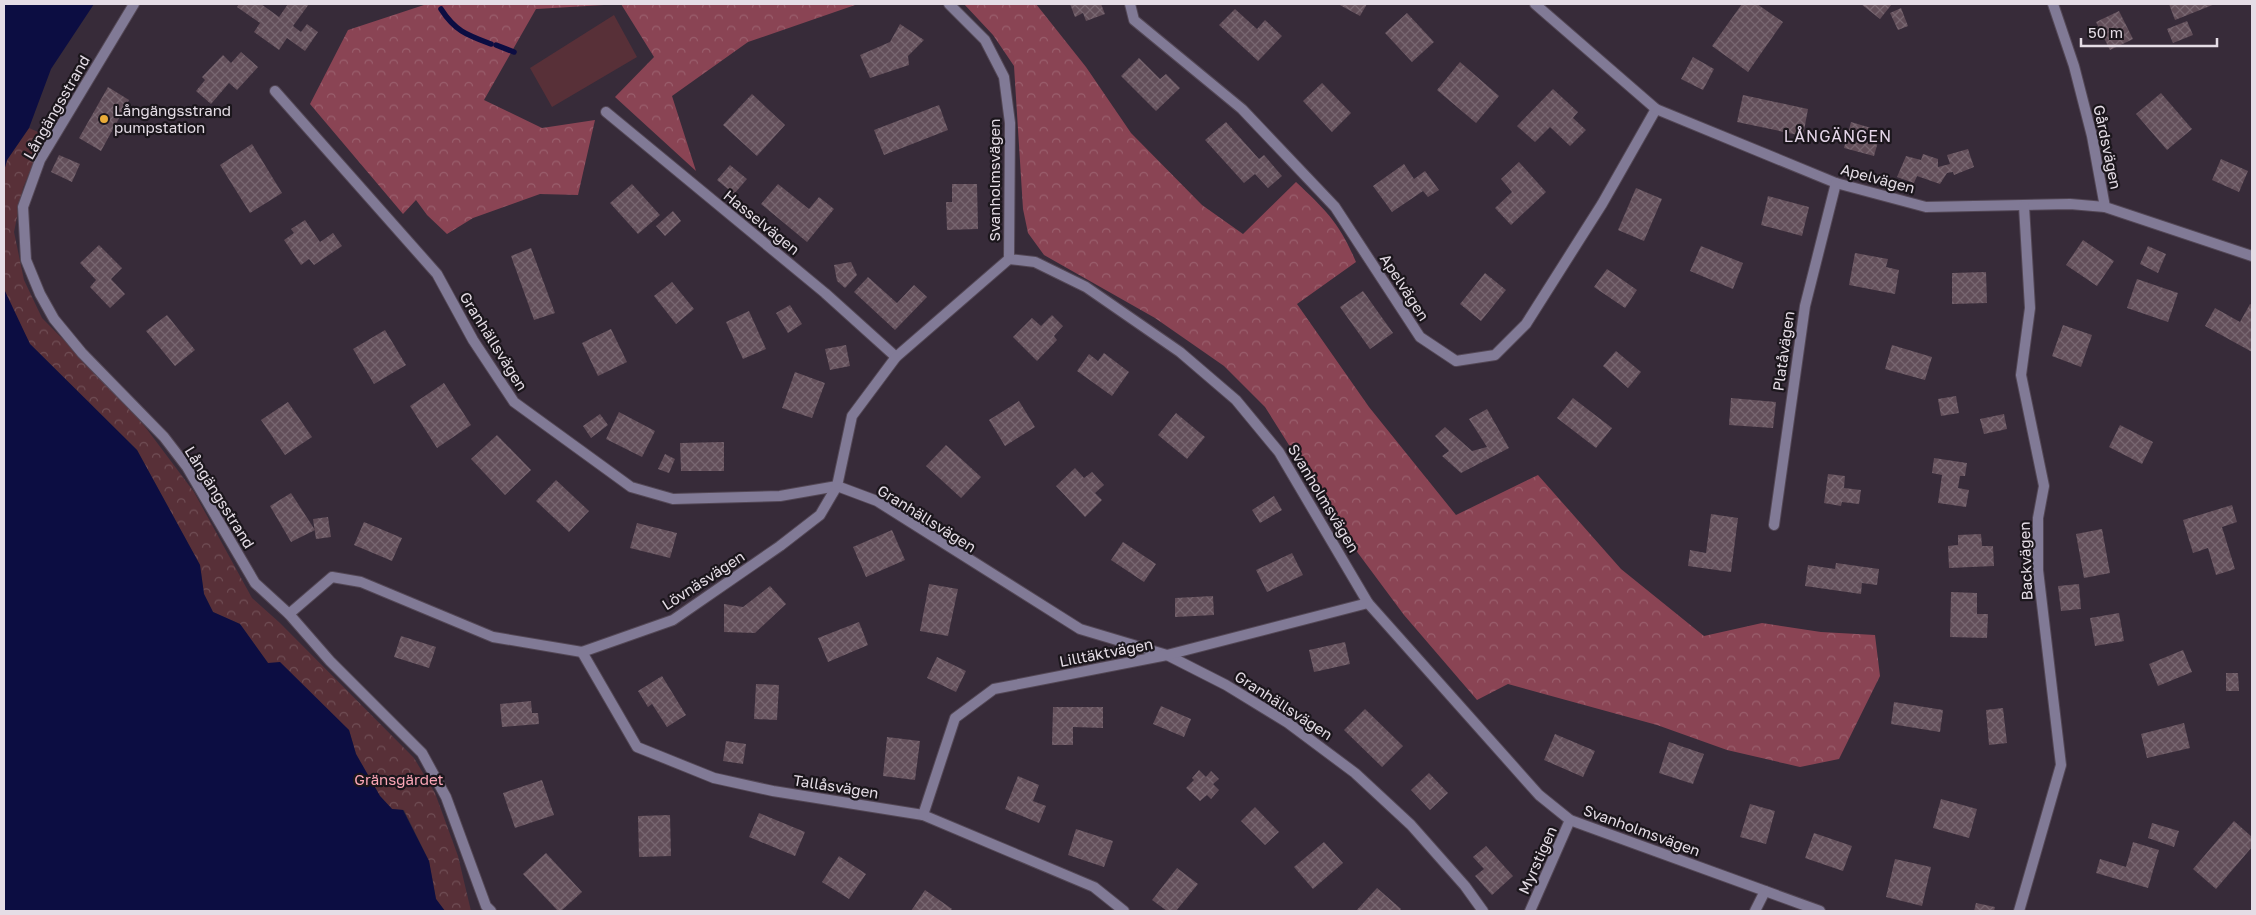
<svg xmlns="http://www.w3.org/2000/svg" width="2256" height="915" font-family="'Golos Text',sans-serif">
  <defs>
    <pattern id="forest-crowns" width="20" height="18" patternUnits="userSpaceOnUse" patternTransform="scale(1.25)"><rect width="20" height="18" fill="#8a4454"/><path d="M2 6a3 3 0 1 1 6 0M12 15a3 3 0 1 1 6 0" fill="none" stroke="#9a5f6d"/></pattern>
    <pattern id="park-crowns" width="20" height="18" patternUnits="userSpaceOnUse" patternTransform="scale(1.25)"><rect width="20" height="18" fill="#583038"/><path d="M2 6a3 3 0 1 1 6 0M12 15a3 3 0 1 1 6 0" fill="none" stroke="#704e55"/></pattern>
    <pattern id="building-cross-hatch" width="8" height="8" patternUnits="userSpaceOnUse" patternTransform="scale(1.25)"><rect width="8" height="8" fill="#624e59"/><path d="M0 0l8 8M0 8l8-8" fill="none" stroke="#786771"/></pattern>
  </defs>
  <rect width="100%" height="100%" fill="#372b39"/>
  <g fill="url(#forest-crowns)">
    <path d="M427 4H858L748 42 672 96 696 171 615 97 654 57 621 4 536 9 484 100 542 128 595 120 578 195 540 194 473 218 447 234 427 215 416 200 403 214 310 104 348 30Z"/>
    <path d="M964 4H1036L1086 67 1131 133 1202 205 1243 234 1296 182C1326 210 1340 224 1356 262L1297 304 1369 407 1456 515 1538 475 1621 569 1704 636 1762 623 1821 632 1875 635 1880 676 1839 759 1800 767 1727 750 1657 725 1508 684 1477 700 1404 615 1352 545 1265 407 1224 366 1155 318 1044 255 1028 233 1023 209 1014 66 993 35Z"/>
  </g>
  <path fill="url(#park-crowns)" d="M29 128 45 135 23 188 14 232 24 280 42 318 119 396 146 428 194 492 252 598 280 623 414 758 435 793 458 856 471 911H445L436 899 429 861 404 810 392 809 380 796 356 754 349 730 268 663 240 624 213 612 204 594 200 565 137 450 30 344 7 298 4 289V171L7 160Z"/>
  <path fill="#583038" d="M614 15 637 57 552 107 530 68Z"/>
  <g fill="#0c0d42">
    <path d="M4 4H94L51 69 29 128 7 160 4 171Z"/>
    <path d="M4 289 30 344 137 450 200 565 204 594 213 612 240 624 268 663 280 662 349 730 356 754 380 796 392 809 403 810 429 861 436 899 445 911H4Z"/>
  </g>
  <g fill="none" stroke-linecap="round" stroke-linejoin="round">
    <g stroke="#0c0d42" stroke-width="5.5">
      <path d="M441 9C455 31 467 35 491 44"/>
      <path d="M496 45 514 52"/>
    </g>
  </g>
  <g fill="url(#building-cross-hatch)">
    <path d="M239 4H261L279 17 288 4H309L293 26 301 32 307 24 318 32 305 51 287 38 279 50 254 32 260 23 237 7Z"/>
    <path d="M1070 4H1101L1105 14 1086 21 1083 13 1075 17Z"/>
    <path d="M1338 4H1367L1360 16Z"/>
    <path d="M1742 4H1757L1783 22 1748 72 1712 46Z"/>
    <path d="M1861 4H1892L1880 19Z"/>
    <path d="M2169 4H2215L2175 20Z"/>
    <path d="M1901 8 1908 26 1898 30 1890 13Z"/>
    <path d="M1235 9 1257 29 1265 20 1282 36 1258 61 1219 25Z"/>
    <path d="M2119 11 2133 39 2110 50 2096 22Z"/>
    <path d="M1407 13 1434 42 1412 62 1385 33Z"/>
    <path d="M2187 21 2193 35 2173 43 2167 29Z"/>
    <path d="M900 24 924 40 908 56 909 65 870 78 860 55 890 42Z"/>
    <path d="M241 52 258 67 237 90 229 83 211 104 196 91 205 80 202 77 223 55 231 63Z"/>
    <path d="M1693 57 1714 69 1703 90 1681 79Z"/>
    <path d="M1139 58 1160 79 1166 74 1180 88 1156 111 1121 76Z"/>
    <path d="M1460 62 1499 96 1476 123 1437 90Z"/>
    <path d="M1322 83 1351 113 1332 132 1303 101Z"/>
    <path d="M108 87 129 100 101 151 79 138Z"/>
    <path d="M1553 89 1578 112 1573 118 1586 130 1570 146 1550 127 1535 142 1517 126Z"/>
    <path d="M2161 93 2192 129 2167 150 2136 114Z"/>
    <path d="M752 94 785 125 757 156 723 125Z"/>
    <path d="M1743 95 1808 109 1803 136 1737 122Z"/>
    <path d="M939 105 948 130 884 155 874 130Z"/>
    <path d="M1226 122 1259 159 1264 155 1282 176 1268 188 1255 174 1244 183 1205 140Z"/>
    <path d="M1851 122 1881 131 1874 156 1844 148Z"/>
    <path d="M252 144 282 193 250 213 220 165Z"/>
    <path d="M1968 149 1974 167 1954 175 1953 172 1947 173 1940 184 1917 176 1914 183 1897 177 1906 156 1921 160 1923 154 1938 159V167L1950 164 1947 155Z"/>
    <path d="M59 155 80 164 72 182 51 172Z"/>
    <path d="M2221 159 2248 171 2239 192 2212 180Z"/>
    <path d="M1519 162 1546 192 1511 225 1495 208 1512 192 1501 179Z"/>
    <path d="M1404 164 1414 179 1425 171 1439 190 1428 197 1423 191 1392 212 1373 186Z"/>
    <path d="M730 165 747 179 734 194 717 180Z"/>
    <path d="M632 184 660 215 638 234 610 203Z"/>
    <path d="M778 184 809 209 819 197 834 209 807 242 761 204Z"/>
    <path d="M952 184H977L978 229 947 230 946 202H952Z"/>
    <path d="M1636 188 1662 199 1644 241 1618 230Z"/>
    <path d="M1768 196 1809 207 1802 236 1761 225Z"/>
    <path d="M673 211 681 221 665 236 656 226Z"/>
    <path d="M305 220 320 242 333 233 342 246 314 265 309 259 301 265 284 240 294 233 291 229Z"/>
    <path d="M2083 240 2114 261 2097 286 2066 265Z"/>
    <path d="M99 245 122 268 111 279 125 294 110 308 90 287 96 280 80 263Z"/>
    <path d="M1701 246 1743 263 1733 289 1690 271Z"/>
    <path d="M2148 246 2166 254 2158 273 2140 264Z"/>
    <path d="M531 248 555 313 534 320 511 256Z"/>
    <path d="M1855 253 1888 259 1886 267 1899 270 1895 294 1849 285Z"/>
    <path d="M851 262 857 275 845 288 837 281 834 265Z"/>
    <path d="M1607 269 1637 290 1625 308 1594 287Z"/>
    <path d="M1986 272 1987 303 1952 304V273Z"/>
    <path d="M1485 273 1506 290 1481 321 1460 304Z"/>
    <path d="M868 277 897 303 914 285 927 297 895 330 854 292Z"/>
    <path d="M2137 279 2178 293 2168 322 2127 308Z"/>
    <path d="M672 282 694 309 676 324 654 296Z"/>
    <path d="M1363 291 1393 333 1370 349 1340 307Z"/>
    <path d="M2250 304 2252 305V352L2205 326 2215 308 2240 322Z"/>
    <path d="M790 305 802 324 788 333 776 313Z"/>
    <path d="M749 311 766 349 743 359 726 322Z"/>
    <path d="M167 315 195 350 175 366 146 331Z"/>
    <path d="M1052 315 1063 326 1054 336 1057 340 1037 361 1013 337 1032 318 1041 326Z"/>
    <path d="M2063 325 2092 335 2081 367 2052 356Z"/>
    <path d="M611 329 627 362 598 376 582 343Z"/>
    <path d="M385 330 406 365 374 384 353 349Z"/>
    <path d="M846 345 850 366 830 370 825 349Z"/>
    <path d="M1892 345 1932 357 1925 380 1885 369Z"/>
    <path d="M1616 351 1641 372 1628 388 1603 366Z"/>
    <path d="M1104 353 1129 372 1112 396 1077 371 1089 354 1098 361Z"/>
    <path d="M795 372 825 383 812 418 782 408Z"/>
    <path d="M444 383 471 425 437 448 410 406Z"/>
    <path d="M1956 396 1959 413 1941 416 1938 399Z"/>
    <path d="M1573 398 1612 428 1596 448 1557 418Z"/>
    <path d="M1731 398 1776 402 1773 428 1729 425Z"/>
    <path d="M1019 401 1035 427 1005 446 989 420Z"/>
    <path d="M288 402 312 437 285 455 261 420Z"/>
    <path d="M1487 409 1509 448 1461 473 1442 456 1449 451 1435 436 1445 427 1472 451 1487 447 1469 419Z"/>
    <path d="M619 412 655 431 642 457 606 439Z"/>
    <path d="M1176 413 1205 437 1187 459 1158 435Z"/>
    <path d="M600 414 608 425 591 438 583 426Z"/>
    <path d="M2004 414 2007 429 1984 434 1980 419Z"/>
    <path d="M2120 425 2153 442 2142 464 2109 447Z"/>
    <path d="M497 435 531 470 505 495 471 459Z"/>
    <path d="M724 442V471H681L680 443Z"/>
    <path d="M946 445 981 477 961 498 926 466Z"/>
    <path d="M665 454 675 459 669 473 658 469Z"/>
    <path d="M1934 458 1967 463 1965 476H1960L1958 488 1969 490 1966 507 1938 503 1942 475 1932 473Z"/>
    <path d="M1075 468 1084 478 1092 472 1104 485 1095 493 1102 500 1085 517 1056 486Z"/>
    <path d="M1828 474 1845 476 1844 488 1861 490 1859 504 1842 502 1841 506 1824 503Z"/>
    <path d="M556 480 589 511 569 532 536 501Z"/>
    <path d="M291 493 315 530 291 542 270 506Z"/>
    <path d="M1274 496 1282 510 1260 523 1252 510Z"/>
    <path d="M2232 505 2237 522 2222 527 2235 569 2216 575 2208 548 2193 553 2183 520Z"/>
    <path d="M1711 514 1738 518 1731 572 1688 566 1690 550 1706 553Z"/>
    <path d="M328 517 331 537 316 539 313 519Z"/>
    <path d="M364 522 402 538 392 561 354 545Z"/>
    <path d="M637 523 677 533 670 558 630 548Z"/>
    <path d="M2102 529 2110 573 2084 578 2076 534Z"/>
    <path d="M892 530 905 560 866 577 853 547Z"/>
    <path d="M1981 534 1982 546H1993L1994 566 1949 568 1948 546 1958 545V535Z"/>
    <path d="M1123 542 1156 564 1144 582 1111 560Z"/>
    <path d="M1292 553 1303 575 1267 592 1256 570Z"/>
    <path d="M1836 563 1879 569 1877 585 1862 583 1861 594 1805 586 1808 565 1835 569Z"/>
    <path d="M929 584 958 589 948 636 920 631Z"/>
    <path d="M2079 584 2081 609 2061 611 2058 586Z"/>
    <path d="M770 586 786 604 755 633 724 632V604L743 607Z"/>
    <path d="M1951 592 1977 593V614H1988L1987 638 1950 637Z"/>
    <path d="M1213 596 1214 615 1175 617V598Z"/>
    <path d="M2119 613 2124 641 2095 646 2090 618Z"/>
    <path d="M859 622 868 645 828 662 818 638Z"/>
    <path d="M401 636 436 647 429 668 394 657Z"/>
    <path d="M1345 642 1350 664 1314 672 1309 650Z"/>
    <path d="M2183 650 2192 672 2158 686 2149 664Z"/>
    <path d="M937 657 966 671 956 692 927 678Z"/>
    <path d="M2226 673H2238L2239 691H2226Z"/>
    <path d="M662 676 686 715 667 727 652 704 648 707 638 691Z"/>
    <path d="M756 684 779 685 777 720 754 719Z"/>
    <path d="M531 701 532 713H538L539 724 502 727 500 704Z"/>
    <path d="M1894 702 1943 710 1940 732 1891 724Z"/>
    <path d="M1161 706 1191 719 1184 737 1153 724Z"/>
    <path d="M1053 707H1103V728L1073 727V745H1052Z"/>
    <path d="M2003 708 2007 743 1989 745 1986 710Z"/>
    <path d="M1365 709 1403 746 1382 767 1344 730Z"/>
    <path d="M2184 723 2190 748 2147 758 2141 734Z"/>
    <path d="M1555 734 1595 751 1583 777 1544 760Z"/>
    <path d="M887 737 920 741 915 780 883 776Z"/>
    <path d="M726 741 746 744 743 764 723 761Z"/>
    <path d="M1669 742 1704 754 1693 784 1659 773Z"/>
    <path d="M1199 770 1206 777 1211 771 1219 779 1213 784 1219 790 1211 799 1207 795 1200 801 1186 788 1194 780 1192 778Z"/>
    <path d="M1429 773 1448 793 1430 810 1411 790Z"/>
    <path d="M1018 776 1039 785 1033 801 1046 806 1039 823 1005 809Z"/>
    <path d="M542 780 554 815 515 828 503 793Z"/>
    <path d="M1941 799 1977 809 1969 838 1933 828Z"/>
    <path d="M1750 804 1775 811 1766 844 1740 837Z"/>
    <path d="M1255 807 1279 832 1265 845 1241 821Z"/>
    <path d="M759 813 805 832 795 856 749 837Z"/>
    <path d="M670 815 671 856 639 857 638 816Z"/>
    <path d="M2234 821 2252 837V847L2216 889 2193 869Z"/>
    <path d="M2152 823 2179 831 2174 847 2148 838Z"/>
    <path d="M1076 829 1113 841 1104 867 1068 855Z"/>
    <path d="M1814 833 1852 846 1843 871 1805 858Z"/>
    <path d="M1324 842 1343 863 1313 889 1294 867Z"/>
    <path d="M2133 842 2159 850 2148 888 2096 873 2100 859 2126 867Z"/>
    <path d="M1486 846 1513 876 1492 895 1475 876 1484 869 1473 857Z"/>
    <path d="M546 853 582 892 561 911H558L523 874Z"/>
    <path d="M839 856 866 874 849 899 822 882Z"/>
    <path d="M1895 859 1931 867 1922 906 1886 897Z"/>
    <path d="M1177 868 1198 884 1176 911H1167L1152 900Z"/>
    <path d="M1377 888 1401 909 1399 911H1356Z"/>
    <path d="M925 890 952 909 950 911H911Z"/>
    <path d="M1976 903 1995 907 1994 911H1974Z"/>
  </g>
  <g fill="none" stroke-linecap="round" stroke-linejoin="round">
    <g stroke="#534755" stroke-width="12">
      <g id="minor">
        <path d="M134 4 40 160 23 207 26 260 40 294 54 319 82 353 164 437 187 467 255 583 289 614 330 661 422 753 446 797 486 906 491 911"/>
        <path d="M949 4 985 40 1004 77 1010 123 1009 259 1035 262 1086 287 1180 352 1236 400 1279 452 1368 603 1539 795 1570 820 1820 911"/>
        <path d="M1130 4 1134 20 1242 109 1335 207 1420 337 1456 361 1495 355 1526 324 1602 204 1656 109"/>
        <path d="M1535 4 1656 109 1836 183 1926 207 2070 204 2105 207"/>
        <path d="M2053 4 2074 66 2092 136 2105 207 2252 256"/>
        <path d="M275 91 437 274 473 340 514 402 631 487 673 499 780 496 837 486 877 501 1080 629 1167 655 1226 685 1288 723 1355 773 1411 825 1465 886 1483 911"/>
        <path d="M606 112 825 293 896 357"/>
        <path d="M1774 525 1805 306 1836 183"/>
        <path d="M289 614 332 577 361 582 493 637 582 652 673 620 780 546 820 515 837 486 852 416 896 357 1009 259"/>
        <path d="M582 652 637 747 714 778 773 791 923 815 1094 887 1124 911"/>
        <path d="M923 815 955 718 994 689 1167 655 1368 603"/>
        <path d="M1530 911 1570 820"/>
        <path d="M1755 911 1765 891"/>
        <path d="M2019 911 2061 765 2038 570V518L2044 486 2021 375 2030 308 2024 206"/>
      </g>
    </g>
    <use href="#minor" stroke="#817a96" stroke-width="10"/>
  </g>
  <circle fill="#e9ab38" stroke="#1b161c" stroke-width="2" cx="104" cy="119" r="5"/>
  <g text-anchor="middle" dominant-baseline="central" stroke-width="4.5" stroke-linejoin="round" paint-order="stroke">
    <g font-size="15" fill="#e5dde6" stroke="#1b161c">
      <text transform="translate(56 107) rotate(-60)">Långängsstrand</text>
      <text transform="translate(2108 147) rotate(78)">Gårdsvägen</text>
      <text transform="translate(1878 178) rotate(15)">Apelvägen</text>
      <text transform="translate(994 180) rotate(-90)">Svanholmsvägen</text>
      <text transform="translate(762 222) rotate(39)">Hasselvägen</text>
      <text transform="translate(1405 287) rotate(57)">Apelvägen</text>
      <text transform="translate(494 341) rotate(58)">Granhällsvägen</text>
      <text transform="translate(1783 351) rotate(-82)">Platåvägen</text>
      <text transform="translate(220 497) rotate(58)">Långängsstrand</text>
      <text transform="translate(1324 498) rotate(59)">Svanholmsvägen</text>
      <text transform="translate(927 518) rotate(32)">Granhällsvägen</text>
      <text transform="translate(2025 561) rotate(-92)">Backvägen</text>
      <text transform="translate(703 580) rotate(-33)">Lövnäsvägen</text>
      <text transform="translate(1106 652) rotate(-11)">Lilltäktvägen</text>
      <text transform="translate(1284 705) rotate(33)">Granhällsvägen</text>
      <text transform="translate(836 786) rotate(9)">Tallåsvägen</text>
      <text transform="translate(1642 830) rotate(20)">Svanholmsvägen</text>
      <text transform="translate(1537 860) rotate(-66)">Myrstigen</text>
    </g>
    <g font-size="15" fill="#e5dde6" stroke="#1b161c" text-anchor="start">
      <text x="114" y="110">Långängsstrand<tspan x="114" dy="17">pumpstation</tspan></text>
    </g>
    <g font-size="15" fill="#fba6b6" stroke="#1b161c">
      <text x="399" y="779">Gränsgärdet</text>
    </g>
    <g font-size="16" letter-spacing="1" fill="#e4d5e8" stroke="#1b161c">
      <text x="1838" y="136">LÅNGÄNGEN</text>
    </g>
  </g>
  <rect width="2256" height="915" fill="none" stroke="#e5dde6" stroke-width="10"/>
  <path d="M2081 38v8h136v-8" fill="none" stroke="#e5dde6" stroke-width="2.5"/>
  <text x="2088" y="38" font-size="15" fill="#e5dde6" stroke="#1b161c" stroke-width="4" paint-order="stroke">50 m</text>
</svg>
